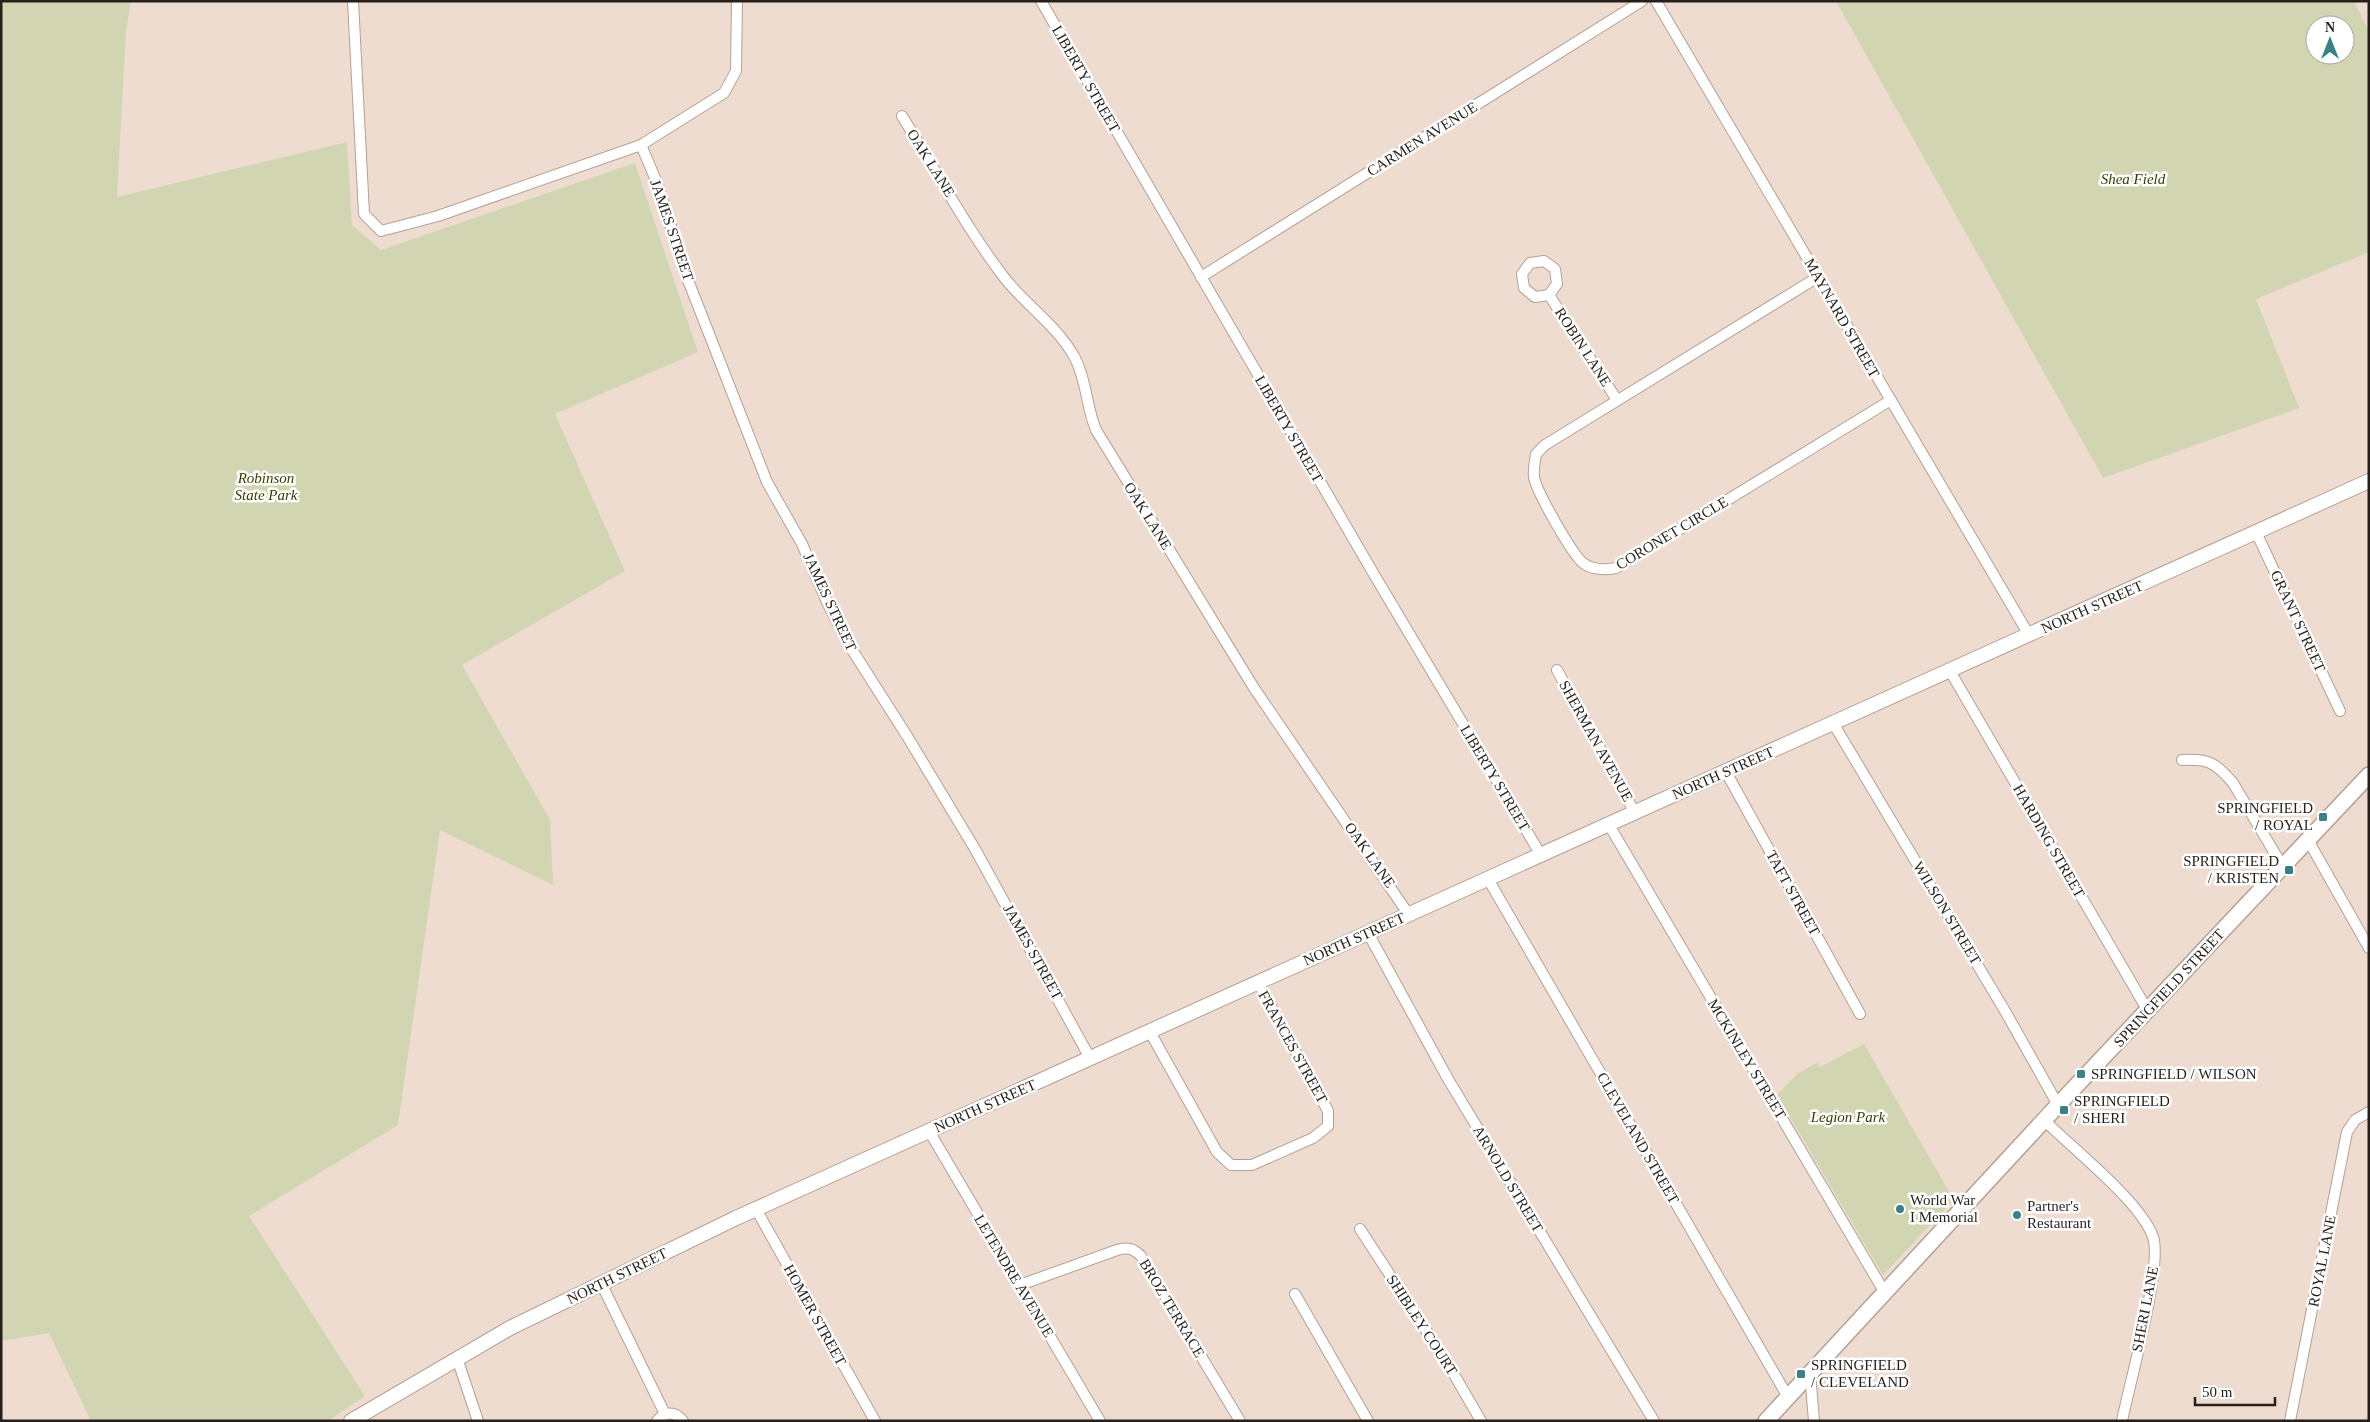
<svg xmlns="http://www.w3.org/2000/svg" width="2370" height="1422" font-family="'Times New Roman',serif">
  <rect width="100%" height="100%" fill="#efdcd0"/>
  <g fill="#d1d5b2" fill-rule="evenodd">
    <path d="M1 1H131L126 30 117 197 347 142 352 225 381 250 635 163 698 352 555 414 625 571 462 665 550 820 553 885 440 830 398 1125 249 1216 365 1396 328 1421H91L49 1333 1 1341Z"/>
    <path d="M1836 1H2354L2369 31V252L2256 299 2299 408 2103 478ZM2315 25H2345V55H2315Z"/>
    <path d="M1864 1044 1954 1200 1883 1275 1777 1095 1797 1074 1817 1063 1820 1067Z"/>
  </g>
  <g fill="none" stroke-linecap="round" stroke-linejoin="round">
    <g stroke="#b3a196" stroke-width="12">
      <g id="minor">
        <path d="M353 1 364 214 381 231 438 216 641 145 724 93 736 71 737 1"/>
        <path d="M1041 1 1372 571 1541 855"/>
        <path d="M1656 1 2029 635"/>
        <path d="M902 116C935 169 965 226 1003 276 1025 305 1057 325 1075 358 1087 381 1086 406 1096 430L1254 688 1409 915"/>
        <path d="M641 145 658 185 686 275 767 482 802 544 828 604 849 645 907 736 975 849 1090 1058"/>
        <path d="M1201 277 1642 1"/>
        <path d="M1818 277 1545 445 1536 454C1535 461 1533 469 1534 477 1536 491 1572 554 1583 563 1592 570 1606 570 1616 568L1891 400"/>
        <path d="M1549 295 1535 297 1524 288 1522 274 1530 263 1544 261 1555 269 1557 284 1549 295 1617 400"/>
        <path d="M2256 532 2340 711"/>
        <path d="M1557 670 1635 813"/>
        <path d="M1950 671 2148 1011"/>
        <path d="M1833 723 2005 1011 2058 1105"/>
        <path d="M2182 760C2208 758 2216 763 2233 783L2283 867"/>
        <path d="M1726 772 1860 1014"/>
        <path d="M1609 825 1885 1293"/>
        <path d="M2308 840 2369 948"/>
        <path d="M1488 879 1788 1397"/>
        <path d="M1368 933 1448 1079 1654 1421"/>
        <path d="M1150 1032 1217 1152 1231 1165H1252L1313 1138 1328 1126V1111L1258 983"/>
        <path d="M2044 1120C2072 1148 2141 1202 2153 1237 2163 1264 2129 1386 2122 1421"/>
        <path d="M929 1131 1100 1421"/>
        <path d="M756 1209 875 1421"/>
        <path d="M1360 1229 1448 1364 1481 1421"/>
        <path d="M601 1283 665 1414"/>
        <path d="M1020 1285 1117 1250C1127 1247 1133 1248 1141 1256L1240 1421"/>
        <path d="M1295 1294 1368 1421"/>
        <path d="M457 1358 478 1421"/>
        <path d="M1810 1373 1814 1421"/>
        <path d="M657 1421C665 1411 675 1411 683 1421"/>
        <path d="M2290 1421 2347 1132 2355 1120 2369 1112"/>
      </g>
    </g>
    <g stroke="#b3a196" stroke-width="16">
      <path id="secondary" d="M351 1421 510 1328 736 1218 2369 481"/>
    </g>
    <g stroke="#b3a196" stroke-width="18">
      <path id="primary" d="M1766 1421 2058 1105 2369 775"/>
    </g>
    <use href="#minor" stroke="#fff" stroke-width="10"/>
    <use href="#secondary" stroke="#fff" stroke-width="14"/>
    <use href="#primary" stroke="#fff" stroke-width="15"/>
  </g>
  <g fill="#398185" stroke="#fff" stroke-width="2">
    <rect x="2318" y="812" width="10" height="10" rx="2.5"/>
    <rect x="2284" y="865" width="10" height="10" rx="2.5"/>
    <rect x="2076" y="1069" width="10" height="10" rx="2.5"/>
    <rect x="2059" y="1105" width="10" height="10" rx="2.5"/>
    <circle cx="1900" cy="1209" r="5"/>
    <circle cx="2017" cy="1215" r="5"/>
    <rect x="1796" y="1369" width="10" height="10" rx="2.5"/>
  </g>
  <g text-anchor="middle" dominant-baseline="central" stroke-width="5" stroke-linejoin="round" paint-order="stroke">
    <g font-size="15" fill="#261f1b" stroke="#fff">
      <text transform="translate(1086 79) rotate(60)">LIBERTY STREET</text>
      <text transform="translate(1422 139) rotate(-32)">CARMEN AVENUE</text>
      <text transform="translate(931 163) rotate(58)">OAK LANE</text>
      <text transform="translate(672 230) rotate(71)">JAMES STREET</text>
      <text transform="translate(1842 318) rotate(60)">MAYNARD STREET</text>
      <text transform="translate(1583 347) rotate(57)">ROBIN LANE</text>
      <text transform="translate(1289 429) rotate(60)">LIBERTY STREET</text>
      <text transform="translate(1148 516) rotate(58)">OAK LANE</text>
      <text transform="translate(1672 533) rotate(-31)">CORONET CIRCLE</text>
      <text transform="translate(830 602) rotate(65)">JAMES STREET</text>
      <text transform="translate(2092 607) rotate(-24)">NORTH STREET</text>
      <text transform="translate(2298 621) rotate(65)">GRANT STREET</text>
      <text transform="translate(1596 741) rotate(61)">SHERMAN AVENUE</text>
      <text transform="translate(1723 773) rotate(-24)">NORTH STREET</text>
      <text transform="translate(1495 778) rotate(59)">LIBERTY STREET</text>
      <text transform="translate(2049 841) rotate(60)">HARDING STREET</text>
      <text transform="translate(1370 855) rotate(55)">OAK LANE</text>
      <text transform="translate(1793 893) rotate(61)">TAFT STREET</text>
      <text transform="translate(1947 913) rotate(59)">WILSON STREET</text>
      <text transform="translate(1354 939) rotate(-24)">NORTH STREET</text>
      <text transform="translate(1033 952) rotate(61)">JAMES STREET</text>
      <text transform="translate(2169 988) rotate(-47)">SPRINGFIELD STREET</text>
      <text transform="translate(1293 1047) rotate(61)">FRANCES STREET</text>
      <text transform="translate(1747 1059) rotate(59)">MCKINLEY STREET</text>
      <text transform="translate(985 1106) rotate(-24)">NORTH STREET</text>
      <text transform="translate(1638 1138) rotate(60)">CLEVELAND STREET</text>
      <text transform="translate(1508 1179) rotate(59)">ARNOLD STREET</text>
      <text transform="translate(2322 1261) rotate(-79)">ROYAL LANE</text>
      <text transform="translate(617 1276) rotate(-26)">NORTH STREET</text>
      <text transform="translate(1014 1276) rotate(59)">LETENDRE AVENUE</text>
      <text transform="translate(1172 1308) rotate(59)">BROZ TERRACE</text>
      <text transform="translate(2145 1309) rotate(-79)">SHERI LANE</text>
      <text transform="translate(815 1315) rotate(61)">HOMER STREET</text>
      <text transform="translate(1422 1325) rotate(57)">SHIBLEY COURT</text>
    </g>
    <g font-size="15" font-style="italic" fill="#393c00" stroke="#fff">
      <text x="2133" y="179">Shea Field</text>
      <text x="266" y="478">Robinson<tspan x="266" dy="17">State Park</tspan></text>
      <text x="1848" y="1117">Legion Park</text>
    </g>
    <g font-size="15" fill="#261f1b" stroke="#fff" text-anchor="start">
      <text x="2313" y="808" text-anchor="end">SPRINGFIELD<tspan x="2313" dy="17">/ ROYAL</tspan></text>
      <text x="2279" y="861" text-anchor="end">SPRINGFIELD<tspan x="2279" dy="17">/ KRISTEN</tspan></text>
      <text x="2091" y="1074">SPRINGFIELD / WILSON</text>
      <text x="2074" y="1101">SPRINGFIELD<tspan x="2074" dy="17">/ SHERI</tspan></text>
      <text x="1910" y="1200">World War<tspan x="1910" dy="17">I Memorial</tspan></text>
      <text x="2027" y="1206">Partner's<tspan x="2027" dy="17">Restaurant</tspan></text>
      <text x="1811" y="1365">SPRINGFIELD<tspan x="1811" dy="17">/ CLEVELAND</tspan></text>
    </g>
  </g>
  <rect width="2370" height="1422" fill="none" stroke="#261f1b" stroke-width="5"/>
  <g transform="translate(2330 40)"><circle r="24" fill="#ffffff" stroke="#a8a5a4"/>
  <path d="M0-4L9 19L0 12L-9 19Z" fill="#398185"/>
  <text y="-8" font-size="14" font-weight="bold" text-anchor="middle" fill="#261f1b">N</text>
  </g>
  <path d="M2195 1397v8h80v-8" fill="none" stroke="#261f1b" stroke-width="2.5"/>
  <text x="2202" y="1397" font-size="15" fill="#261f1b" stroke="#ffffff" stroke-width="4" paint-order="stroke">50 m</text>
</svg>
